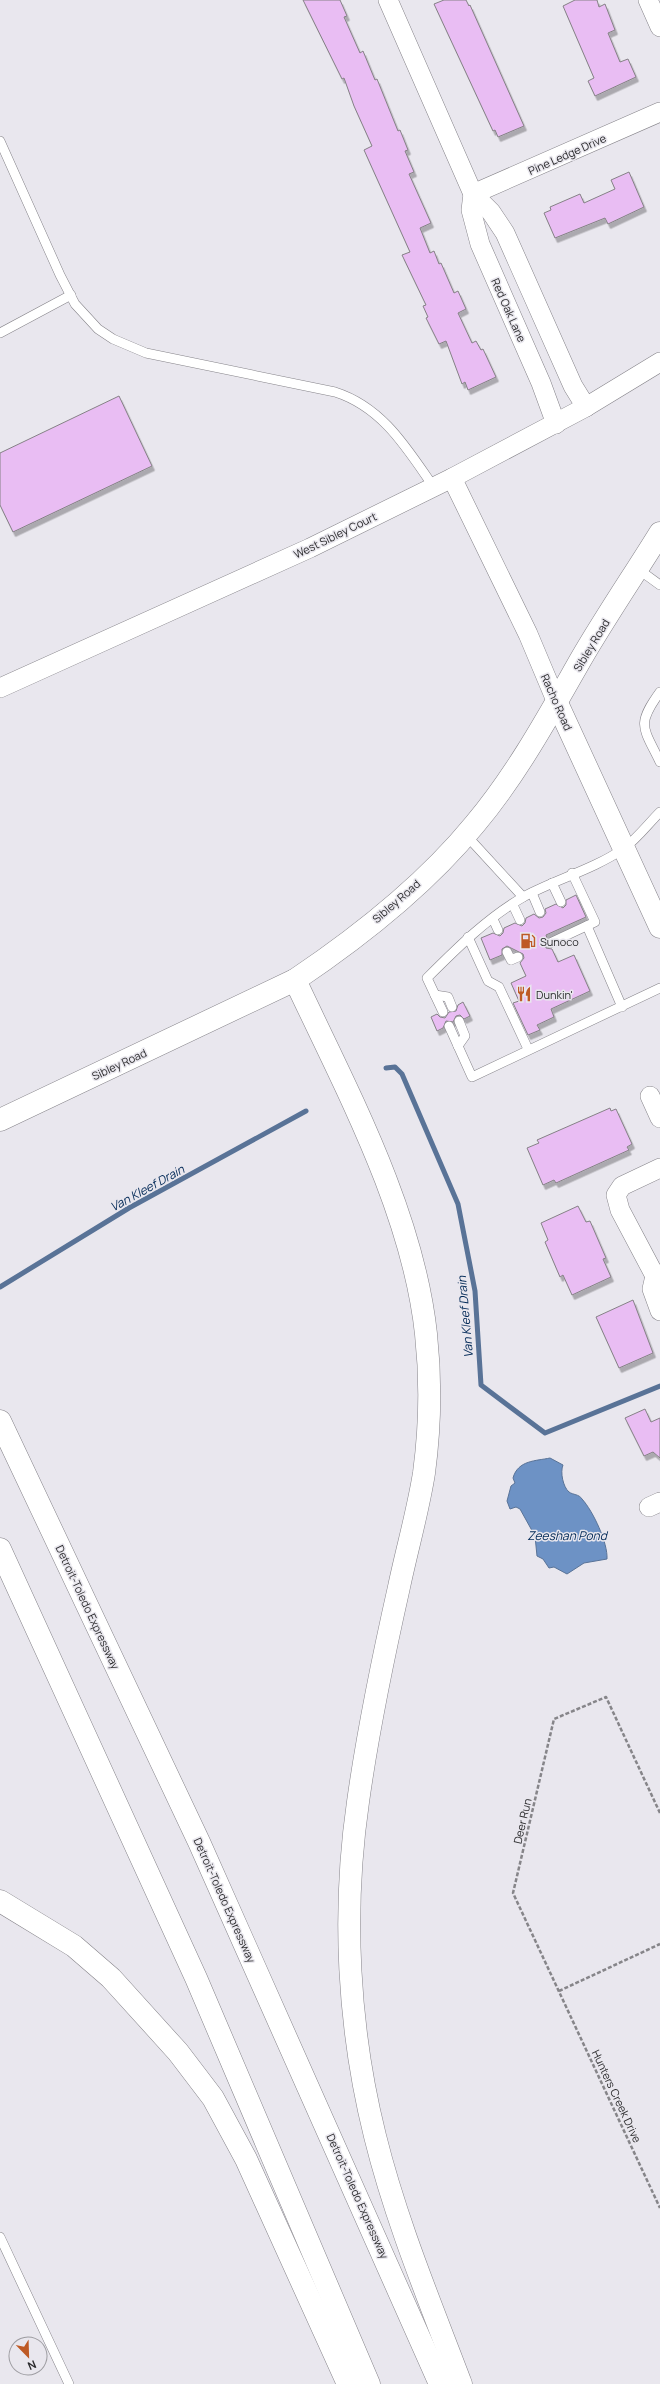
<svg xmlns="http://www.w3.org/2000/svg" width="660" height="2384" font-family="Manrope,sans-serif">
  <defs>
    <filter id="shadow"><feDropShadow dx="2.5" dy="4.5" stdDeviation="0" flood-color="#0004"/></filter>
  </defs>
  <rect width="100%" height="100%" fill="#e9e7ee"/>
  <path fill="#6d92c5" stroke="#597397" d="M550 1458 563 1465C560 1472 563 1487 569 1492 573 1495 579 1494 582 1499 593 1511 608 1543 607 1559L584 1563 567 1574 554 1567 549 1568 543 1559 537 1556 535 1536 520 1509 516 1507 510 1509 507 1501 511 1486 515 1483 513 1478C518 1460 536 1461 550 1458Z"/>
  <g fill="none" stroke-linecap="round" stroke-linejoin="round">
    <g stroke="#597397" stroke-width="5">
      <path d="M386 1068 395 1067 402 1074 458 1204 475 1291 481 1385 545 1433 660 1386"/>
      <path d="M0 1287 129 1208 306 1111"/>
    </g>
  </g>
  <g fill="#e9bdf3" stroke="#858186" filter="url(#shadow)">
    <path d="M303 0H340L347 16 344 17 360 53 363 51 375 80 377 79 398 131 400 130 408 150 405 151 414 172 409 174 431 223 420 228 430 253 434 251 439 264 441 263 454 293 458 291 466 309 458 313 472 343 476 341 481 350 483 349 496 377 468 390 465 382 462 384 446 341 439 344 426 318 428 317 423 306 426 305 402 255 410 252 364 150 372 146 354 106 344 78 342 79Z"/>
    <path d="M444 0H466L469 6 470 5 524 126 498 137 495 130 493 131 434 4Z"/>
    <path d="M575 0H597L599 7 605 4 615 30 608 33 620 62 628 59 636 77 595 96 588 81 594 78 563 6Z"/>
    <path d="M629 172 644 207 608 224 605 218 555 238 544 213 551 210 550 207 580 194 584 203 615 189 611 180Z"/>
    <path d="M119 396 152 466 13 532 0 505V453Z"/>
    <path d="M576 895 586 917 546 935 547 938 544 943 546 948 552 949 558 962 574 955 590 991 551 1009 554 1017 537 1025 540 1030 528 1035 513 1003 519 1001 511 983 526 976 520 963 524 958 523 954 507 946 502 949V955L490 960 481 938 493 933 500 936 503 933 504 928 515 923 522 926 525 923 526 918 534 914 539 918 543 917 546 913 545 909 556 904 563 908 566 905V900Z"/>
    <path d="M463 1002 470 1016 464 1019 460 1015 456 1016 453 1022 446 1021 443 1028 437 1031 431 1017 437 1014 440 1017 445 1018 449 1012 456 1011 458 1005Z"/>
    <path d="M610 1108 611 1111 616 1109 632 1144 627 1147 629 1150 556 1183 554 1180 543 1185 527 1148 539 1143 537 1140Z"/>
    <path d="M578 1206 586 1222 590 1221 606 1258 603 1259 611 1277 572 1295 563 1275 560 1277 545 1242 548 1240 541 1223Z"/>
    <path d="M633 1300 653 1353 619 1368 596 1317Z"/>
    <path d="M645 1409 651 1422 660 1418V1458L653 1452 644 1456 625 1418Z"/>
  </g>
  <g fill="none" stroke-linecap="round" stroke-linejoin="round">
    <g stroke="#858389" stroke-width="10">
      <g id="service">
        <path d="M0 141 60 275 75 304 98 329 113 339 146 353 335 392C382 407 406 447 433 486"/>
        <path d="M0 333 71 295"/>
        <path d="M638 569 660 585"/>
        <path d="M660 692C636 725 643 727 660 762"/>
        <path d="M466 835 523 897"/>
        <path d="M552 883 561 902"/>
        <path d="M532 893 540 912"/>
        <path d="M513 905 520 920"/>
        <path d="M493 919 498 930"/>
        <path d="M587 926 622 1007"/>
        <path d="M468 937 488 981 499 987 528 1049"/>
        <path d="M550 943 595 922 572 873"/>
        <path d="M507 952 511 960 518 957"/>
        <path d="M435 995 448 997 452 1007"/>
        <path d="M443 1012 427 978C457 948 488 917 525 896 557 879 594 869 623 849 637 839 648 824 660 812"/>
        <path d="M449 1026 472 1077 660 988"/>
        <path d="M458 1046 465 1036 459 1021"/>
        <path d="M0 2237 69 2384"/>
      </g>
    </g>
    <g stroke="#858389" stroke-width="20">
      <g id="minor">
        <path d="M388 0 473 194 491 212 505 233 573 386 586 407"/>
        <path d="M648 0 660 27"/>
        <path d="M473 194 471 210 480 244 541 383 556 424"/>
        <path d="M473 194 660 112"/>
        <path d="M452 478 528 634 557 703"/>
        <path d="M0 688 310 548 452 478 586 407 660 362"/>
        <path d="M650 1096 660 1118"/>
        <path d="M660 1274 655 1276 652 1289 660 1311"/>
        <path d="M655 1276 620 1210 616 1195 622 1186 660 1168"/>
        <path d="M649 1507 660 1502"/>
      </g>
    </g>
    <g stroke="#858389" stroke-width="23">
      <path id="tertiary" d="M557 703 660 927"/>
    </g>
    <g stroke="#858389" stroke-width="23">
      <path id="secondary" d="M0 1120 295 980C359 937 427 883 475 824 517 774 549 715 581 659 606 616 634 575 660 533"/>
    </g>
    <g stroke="#858389" stroke-width="23">
      <g id="motorway">
        <path d="M295 980C347 1091 413 1212 426 1334 431 1380 430 1428 424 1473 418 1511 407 1549 399 1587 383 1658 368 1730 358 1802 342 1912 348 2028 375 2136 396 2221 430 2302 461 2384"/>
        <path d="M0 1421 199 1842 440 2384"/>
        <path d="M0 1549 196 1978 369 2384"/>
        <path d="M0 1901 74 1946 111 1978 178 2052 213 2098 246 2159 348 2384"/>
      </g>
    </g>
    <g stroke="#868589" stroke-width="2.5" stroke-dasharray="4 2" stroke-linecap="butt">
      <path d="M660 1813 606 1697 554 1719 513 1893 660 2208"/>
      <path d="M559 1991 660 1944"/>
    </g>
    <use href="#service" stroke="#fff" stroke-width="9"/>
    <use href="#minor" stroke="#fff" stroke-width="19"/>
    <use href="#tertiary" stroke="#fff" stroke-width="22"/>
    <use href="#secondary" stroke="#fff" stroke-width="22"/>
    <use href="#motorway" stroke="#fff" stroke-width="22"/>
  </g>
  <defs>
    <g id="fuel-bare" transform="scale(1.2)"><path d="M-5.5-6h7V0h2V4h1.3V-2.5L3-4.5l.8-.8L6-3V5H2.5V1h-1V6h-7ZM-4.2-4.7v3.2H.2V-4.7Z" fill="#be5a25" stroke="#e9e7ee" stroke-width="2.5" paint-order="stroke"/></g>
    <g id="restaurant-bare" transform="scale(1.2)"><path d="M-5-6h1v4h1v-4h1v4h1v-4h1v5L-1.5 .5V6h-2V.5L-5-1ZM5-6V6H3V1.5H1.5Q1.5-4 5-6Z" fill="#be5a25" stroke="#e9e7ee" stroke-width="2.5" paint-order="stroke"/></g>
  </defs>
  <g fill-rule="evenodd">
    <use href="#fuel-bare" x="528" y="941"/>
    <use href="#restaurant-bare" x="524" y="994"/>
  </g>
  <g text-anchor="middle" dominant-baseline="central" stroke-width="3" stroke-linejoin="round" paint-order="stroke">
    <g font-size="11" fill="#2b2b2d" stroke="#e9e7ee">
      <text transform="translate(567 154) rotate(-24)">Pine Ledge Drive</text>
      <text transform="translate(509 310) rotate(66)">Red Oak Lane</text>
      <text transform="translate(335 535) rotate(-26)">West Sibley Court</text>
      <text transform="translate(591 645) rotate(-59)">Sibley Road</text>
      <text transform="translate(557 702) rotate(66)">Racho Road</text>
      <text transform="translate(396 901) rotate(-41)">Sibley Road</text>
      <text transform="translate(119 1064) rotate(-25)">Sibley Road</text>
      <text transform="translate(88 1607) rotate(65)">Detroit-Toledo Expressway</text>
      <text transform="translate(522 1821) rotate(-77)">Deer Run</text>
      <text transform="translate(225 1900) rotate(66)">Detroit-Toledo Expressway</text>
      <text transform="translate(617 2096) rotate(65)">Hunters Creek Drive</text>
      <text transform="translate(358 2196) rotate(66)">Detroit-Toledo Expressway</text>
    </g>
    <g font-size="11" fill="#2b2b2d" stroke="#e9e7ee" text-anchor="start">
      <text x="540" y="941">Sunoco</text>
      <text x="536" y="994">Dunkin'</text>
    </g>
    <g font-size="12" font-style="italic" fill="#012856" stroke="#e9e7ee">
      <text transform="translate(147 1188) rotate(-29)">Van Kleef Drain</text>
      <text transform="translate(465 1317) rotate(-95)">Van Kleef Drain</text>
      <text x="567" y="1535">Zeeshan Pond</text>
    </g>
  </g>
  <g transform="translate(28 2356) rotate(157)"><circle r="19" fill="#e9e7ee" stroke="#9d9ca1"/>
  <path d="M0-3L7 15L0 10L-7 15Z" fill="#be5a25"/>
  <text y="-6" font-size="11" font-weight="bold" text-anchor="middle" fill="#2b2b2d">N</text>
  </g>
</svg>
